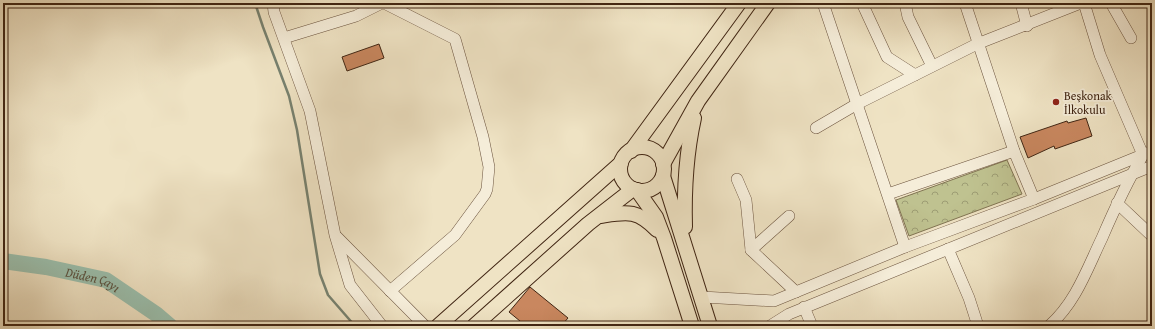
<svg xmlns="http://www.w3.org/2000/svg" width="1155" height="329" font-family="'Gentium Book Plus',serif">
  <defs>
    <pattern id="forest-crowns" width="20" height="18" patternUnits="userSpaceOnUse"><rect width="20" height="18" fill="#bfc290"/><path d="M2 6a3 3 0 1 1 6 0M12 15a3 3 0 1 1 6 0" fill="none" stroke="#9d9d74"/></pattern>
  </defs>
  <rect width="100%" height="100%" fill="#efe3c4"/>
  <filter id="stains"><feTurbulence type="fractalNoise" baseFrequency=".005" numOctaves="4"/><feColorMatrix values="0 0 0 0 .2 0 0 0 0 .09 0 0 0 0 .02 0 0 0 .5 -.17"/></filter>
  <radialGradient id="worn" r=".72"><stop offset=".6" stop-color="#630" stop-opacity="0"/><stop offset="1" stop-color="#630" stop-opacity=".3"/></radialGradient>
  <path fill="url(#forest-crowns)" stroke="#807452" d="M1007 160 1022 194 909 236 896 200Z"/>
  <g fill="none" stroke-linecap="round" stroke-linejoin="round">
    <path stroke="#77816f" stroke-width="2.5" d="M255 3 263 27 289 96 297 130 320 274 328 295 355 326"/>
    <path stroke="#9bbfad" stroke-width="16" id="s1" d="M3 261 46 267 106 280 156 314 170 326"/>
  </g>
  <g fill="#c9875f" stroke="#402513">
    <path d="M379 44 384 58 347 71 342 57Z"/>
    <path d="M1086 118 1092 136 1055 149 1054 146 1028 158 1020 137 1067 121 1068 123Z"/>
    <path d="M530 287 568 318 561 326H526L509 312Z"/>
  </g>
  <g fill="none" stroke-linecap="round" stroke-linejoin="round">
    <g stroke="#6c543f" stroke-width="12">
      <g id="minor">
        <path d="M273 3 274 12 310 111 335 235 350 285 382 326"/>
        <path d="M384 3 455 39 483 137 489 167 487 189 485 194 455 235 390 291"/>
        <path d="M823 3 905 247"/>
        <path d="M862 3 887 57 915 75"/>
        <path d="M905 3 908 17 932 66"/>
        <path d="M965 3 1014 151 1034 199"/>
        <path d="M1021 3 1027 26"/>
        <path d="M1111 3 1131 38"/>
        <path d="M284 38 356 16 382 3"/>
        <path d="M816 128 857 104 977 44 1081 3"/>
        <path d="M737 179 746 200 751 250 796 292"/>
        <path d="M888 194 1014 151"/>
        <path d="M1117 203 1152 236"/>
        <path d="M337 237 425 326"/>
        <path d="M948 249 969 298 978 326"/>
        <path d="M751 250 789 216"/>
        <path d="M702 297 774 301 905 247 1034 199 1152 151"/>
        <path d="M804 307 812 326"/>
        <path d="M770 326 789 314 1152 166"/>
        <path d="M1049 326C1076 302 1087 269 1102 238 1114 210 1127 182 1143 155L1100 55 1084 3"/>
      </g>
    </g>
    <g stroke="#402513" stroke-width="16">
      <g id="major">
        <circle cx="642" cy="169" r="22"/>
        <path d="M631 151 739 3"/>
        <path d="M663 164 698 101 768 3"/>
        <path d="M663 176 710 326"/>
        <path d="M637 190 656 217 664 238 692 326"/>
        <path d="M600 216C627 212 637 209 657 230"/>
        <path d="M685 227C684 190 686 154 694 118"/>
        <path d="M438 326 621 163"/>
        <path d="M474 326 588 224 633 189"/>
      </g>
    </g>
    <use href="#minor" stroke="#f5edd9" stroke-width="11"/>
    <use href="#major" stroke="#efe3c4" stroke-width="14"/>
  </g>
  <circle fill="#8f2418" stroke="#f5edd9" stroke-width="1.5" cx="1056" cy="102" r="4"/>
  <g text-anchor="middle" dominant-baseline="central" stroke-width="3.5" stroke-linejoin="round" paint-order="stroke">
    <g font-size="12" fill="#402513" stroke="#f5edd9" text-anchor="start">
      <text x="1064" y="95">Beşkonak<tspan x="1064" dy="14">İlkokulu</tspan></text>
    </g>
    <g font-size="13" font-style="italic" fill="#5b5341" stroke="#f5edd9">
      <text stroke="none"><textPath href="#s1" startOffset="92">Düden Çayı</textPath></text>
    </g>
  </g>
  <rect width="1155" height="329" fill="none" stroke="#efe3c4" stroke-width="16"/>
  <rect x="4" y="4" width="1147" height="321" fill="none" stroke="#402513" stroke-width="2"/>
  <rect x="8" y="8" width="1139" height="313" fill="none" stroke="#402513"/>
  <rect width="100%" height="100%" filter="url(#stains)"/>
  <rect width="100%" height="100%" fill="url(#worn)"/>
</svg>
